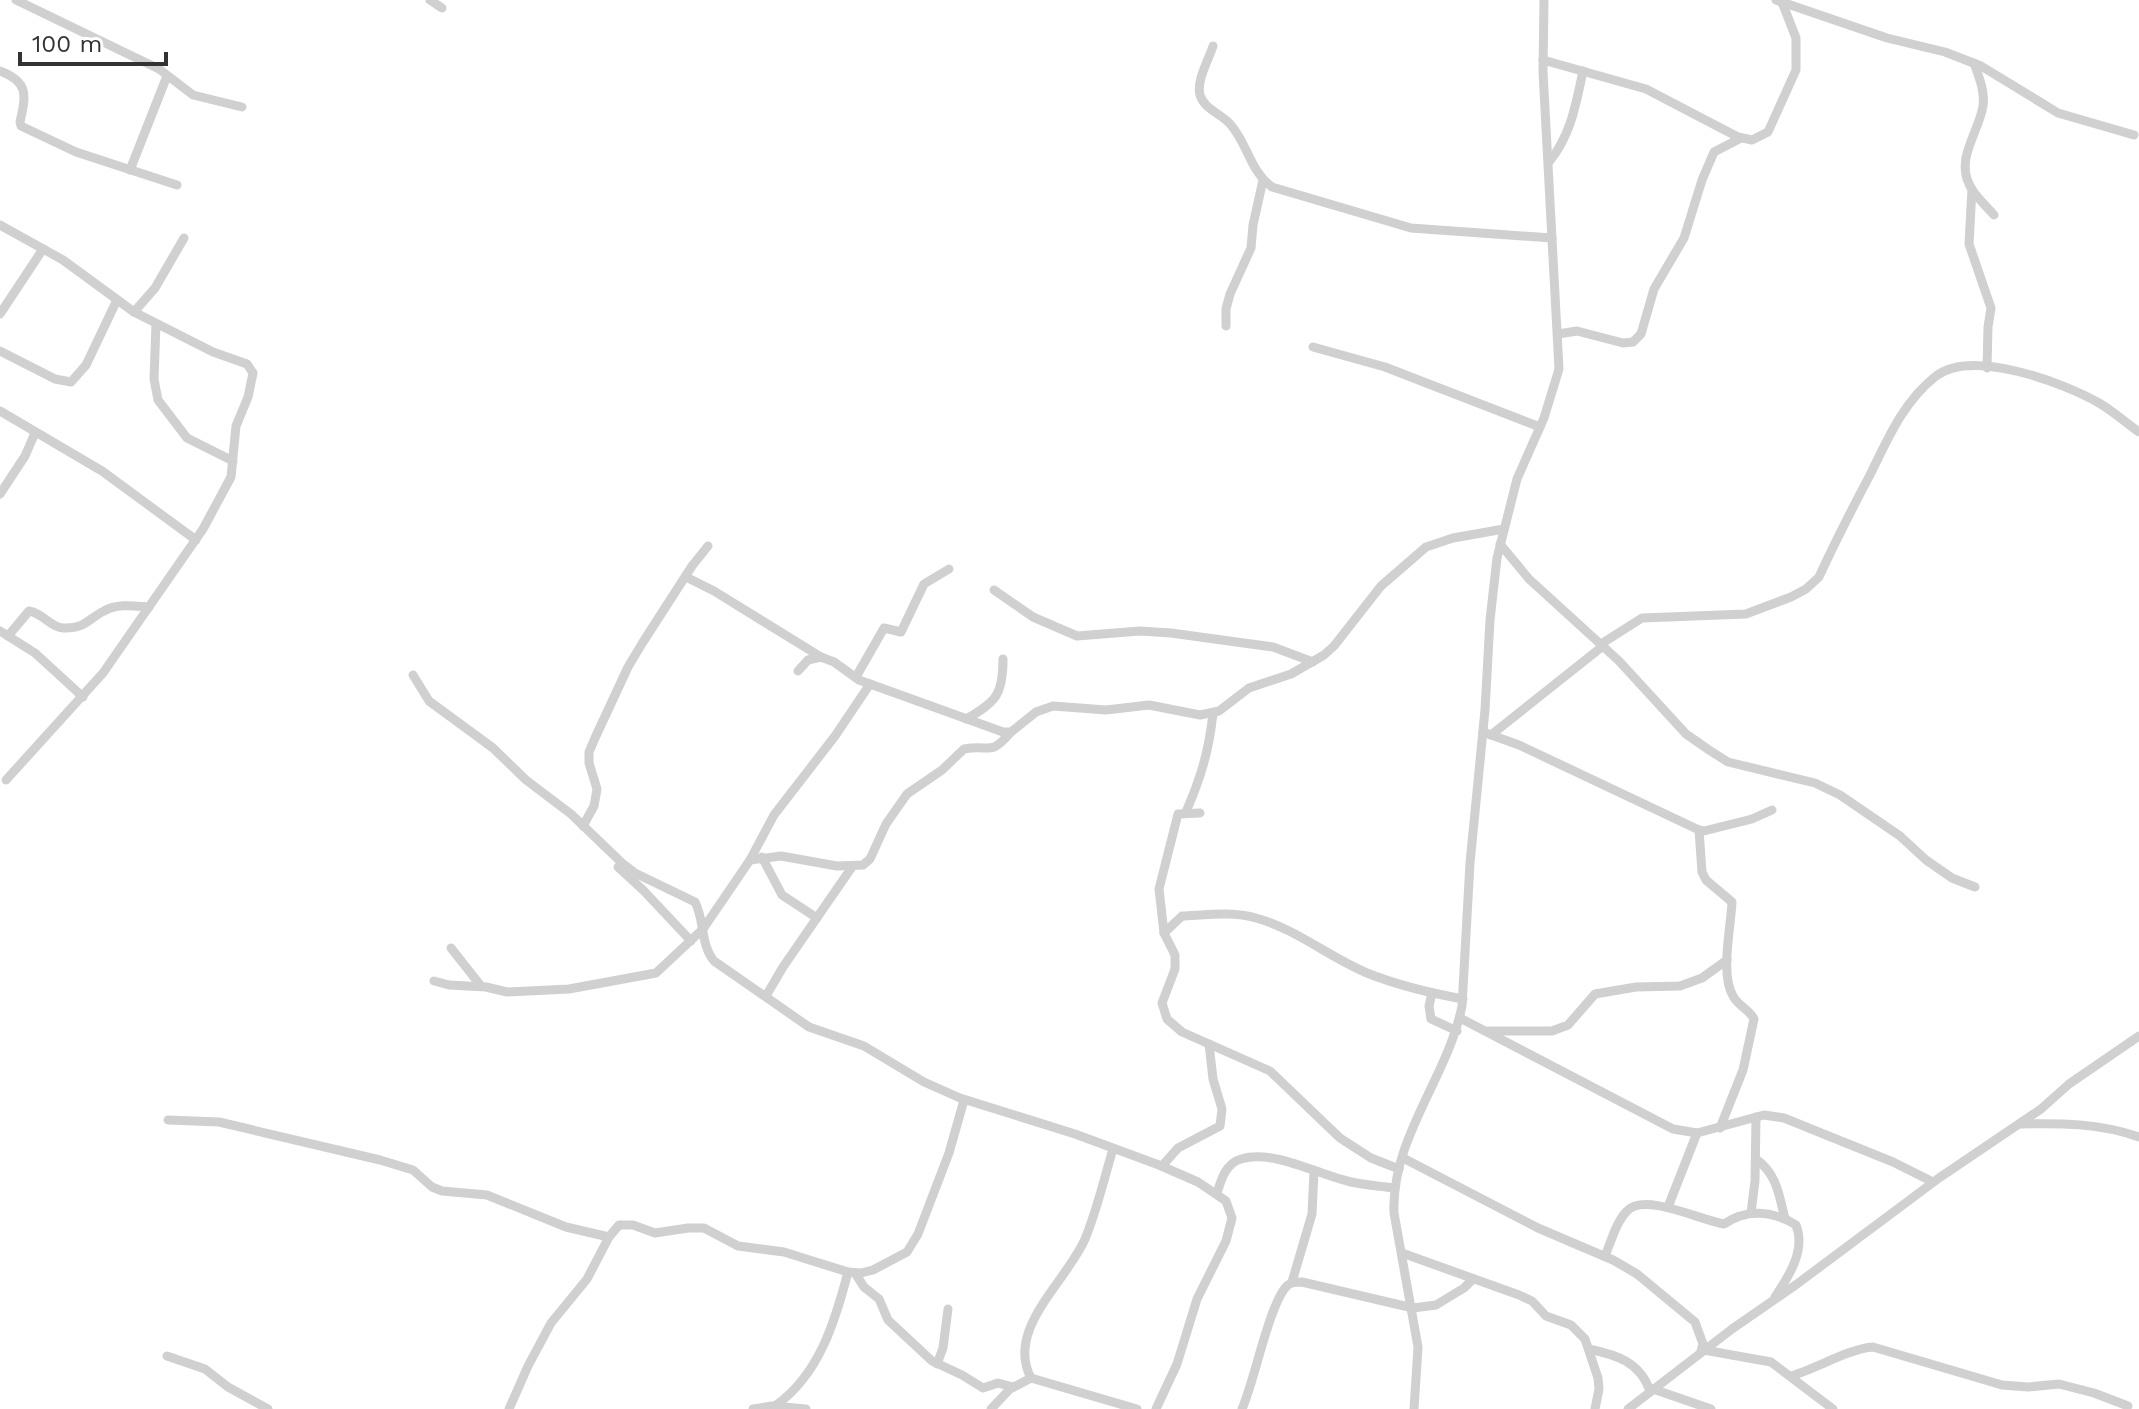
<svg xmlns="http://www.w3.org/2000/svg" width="2139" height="1409" font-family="'Work Sans',sans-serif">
  <rect width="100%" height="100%" fill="#fff"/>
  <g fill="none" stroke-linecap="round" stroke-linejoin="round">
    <g stroke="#d0d0d0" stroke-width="9">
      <path d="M16 0 159 69 193 95 242 107"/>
      <path d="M430 0 442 8"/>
      <path d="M1776 0 1887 38 1945 52 1981 66 2058 113 2134 135"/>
      <path d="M1213 46C1209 59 1196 81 1200 95 1204 109 1222 114 1231 125 1248 145 1250 171 1272 187L1411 228 1552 238"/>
      <path d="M1543 60 1646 89 1738 137 1752 140 1768 132 1796 70V38L1782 2"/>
      <path d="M1974 63C1979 77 1985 91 1983 106 1979 132 1955 159 1970 186 1975 196 1986 206 1994 215"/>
      <path d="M0 71C29 82 26 95 20 122L21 126 76 152 177 185"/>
      <path d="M1549 162C1571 135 1576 104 1583 71"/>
      <path d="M130 170 167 76"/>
      <path d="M1972 189 1969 244 1991 308 1988 327 1987 368"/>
      <path d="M0 225 63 260 134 312 213 352 247 364 253 373 248 397 236 426 231 477 203 529 103 673 6 780"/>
      <path d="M134 312 155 288 184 238"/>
      <path d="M0 314 43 249"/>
      <path d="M156 324 154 379 158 400 187 438 233 461"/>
      <path d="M1226 326V309L1230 294 1251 248 1253 225 1263 180"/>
      <path d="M1558 334 1577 331 1623 343 1633 342 1641 334 1654 289 1684 238 1702 180 1714 152 1741 138"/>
      <path d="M1313 347 1385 367 1540 427"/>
      <path d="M0 351 55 379 71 382 86 365 117 300"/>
      <path d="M0 411 102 471 196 540"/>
      <path d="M0 494 25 456 35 433"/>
      <path d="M1500 544 1529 579 1619 661 1686 734 1709 750 1728 762 1815 783 1840 795 1900 836 1926 860 1952 878 1975 887"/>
      <path d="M686 577 714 591 821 657"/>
      <path d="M994 590 1033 617 1077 636 1140 631 1171 633 1273 647 1313 662"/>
      <path d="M0 631 35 653 83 697"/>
      <path d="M8 636 29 611C43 613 50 627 63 628 85 629 88 619 104 611 118 603 134 606 149 607"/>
      <path d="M1601 644 1642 618 1746 614 1791 597 1806 589 1819 577C1835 542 1853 507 1871 473 1888 438 1904 401 1936 376 1972 348 2064 383 2099 403 2113 411 2126 423 2139 432"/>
      <path d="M798 671 808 660 821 657 834 662 859 680 1003 732H1011L1036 712 1053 706 1106 710 1149 705 1200 715 1219 711 1249 688 1291 674 1324 655 1334 646 1381 586 1426 547 1453 538 1504 529"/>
      <path d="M413 675 429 701 493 748 526 780 571 814 622 863 635 873 695 902C705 921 700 944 714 961L809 1027 864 1046 924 1082 960 1098 1075 1134 1159 1165 1198 1182 1226 1201 1232 1218 1226 1241 1197 1299 1177 1364 1156 1409"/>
      <path d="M856 677 884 628 901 632 924 584 949 569"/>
      <path d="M966 719C996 702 1003 695 1003 659"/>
      <path d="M1483 732 1519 745 1699 830 1704 831 1752 819 1772 810"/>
      <path d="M1491 735 1603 646"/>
      <path d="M1186 812C1201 777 1209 751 1213 713"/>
      <path d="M1200 813 1178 814 1159 889 1164 933 1175 955V969L1162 1003 1167 1019 1182 1032 1270 1071 1340 1138 1371 1158 1399 1169"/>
      <path d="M583 826 594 806 597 789 589 763V752L595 738 628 667 643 642 692 566 708 546"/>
      <path d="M1699 830 1702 872 1706 880 1732 902C1731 926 1720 975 1733 996 1738 1006 1749 1009 1754 1019L1743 1070 1720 1128"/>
      <path d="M762 857 782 895 817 918"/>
      <path d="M750 860 781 856 837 866 863 865 870 859 886 824 907 794 942 770 964 749C992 744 989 757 1011 732"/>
      <path d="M618 867 644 891 691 941"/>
      <path d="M1164 933 1182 916C1205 915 1233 911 1256 918 1296 929 1329 957 1367 973 1397 985 1430 993 1463 999"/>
      <path d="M451 948 481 986"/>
      <path d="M434 981 449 985 486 987 507 992 569 989 656 973 703 929 750 860 774 815 835 736 870 684"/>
      <path d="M1432 993 1429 1006 1431 1019 1457 1031"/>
      <path d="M766 996 783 967 852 867"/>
      <path d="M1460 1018 1673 1129 1697 1133 1764 1115 1784 1118 1893 1162 1933 1182"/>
      <path d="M1488 1031H1552L1568 1025 1595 994 1636 987 1680 986 1702 978 1727 960"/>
      <path d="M168 1120 219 1122 380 1160 413 1170 432 1187 442 1191 487 1195 566 1227 609 1237"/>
      <path d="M2019 1124C2061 1123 2099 1123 2139 1137"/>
      <path d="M1403 1158 1538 1228 1613 1260 1637 1274 1695 1322 1703 1344 1701 1351"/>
      <path d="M1756 1159C1777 1174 1779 1195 1785 1219"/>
      <path d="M1162 1166 1178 1148 1220 1126 1222 1109 1213 1079 1209 1044"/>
      <path d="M1217 1193C1221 1180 1226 1163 1241 1159 1273 1149 1319 1175 1351 1182 1365 1185 1380 1186 1394 1188"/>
      <path d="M1668 1207 1697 1133"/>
      <path d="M1751 1213 1755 1181 1756 1117"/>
      <path d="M1402 1253 1519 1295 1532 1301 1546 1316 1571 1325 1585 1339 1598 1378 1599 1389 1595 1409"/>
      <path d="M1605 1256C1611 1242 1616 1222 1627 1211 1644 1192 1703 1221 1724 1224 1746 1209 1772 1210 1796 1225 1806 1250 1789 1276 1775 1297"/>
      <path d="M855 1273 864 1287 879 1299 888 1320 932 1361 962 1375 983 1388 998 1383 1013 1387"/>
      <path d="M1292 1282 1312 1214 1314 1171"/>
      <path d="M1589 1349C1617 1355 1640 1362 1650 1391"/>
      <path d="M1704 1350 1771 1362 1833 1409"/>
      <path d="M167 1356 205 1369 228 1387 268 1409"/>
      <path d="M937 1364 943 1348 948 1309"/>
      <path d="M1791 1376C1815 1369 1851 1348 1873 1347L2002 1385 2028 1387 2059 1384 2094 1393 2128 1406"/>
      <path d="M1031 1378C1005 1329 1067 1281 1085 1239 1097 1210 1104 1179 1113 1149"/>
      <path d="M1653 1389 1711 1409"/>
      <path d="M775 1406C819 1375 835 1322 848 1272"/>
      <path d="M509 1409 528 1366 551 1323 587 1279 609 1237 619 1225H633L655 1233 688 1228H704L738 1246 784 1252 848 1272 861 1273 873 1270 907 1252 918 1234 949 1153 964 1100"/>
      <path d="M753 1409 772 1406 806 1409"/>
      <path d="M991 1409 1010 1389 1031 1378 1137 1409"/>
      <path d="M1242 1409C1255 1379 1268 1310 1285 1288 1290 1282 1295 1282 1302 1282L1413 1308 1436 1305 1464 1288 1473 1279"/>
      <path d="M1414 1409 1418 1347 1394 1213C1391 1138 1448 1077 1462 1006L1470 863 1485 710 1490 620 1497 558 1517 479 1544 418 1559 369 1543 72 1544 0"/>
      <path d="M1628 1409 1732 1329 1797 1284 1939 1178 2041 1109 2069 1084 2139 1036"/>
    </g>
  </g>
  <path d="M20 52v12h146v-12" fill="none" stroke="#333333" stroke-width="4"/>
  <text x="32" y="52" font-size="24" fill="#333333" stroke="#ffffff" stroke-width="6" paint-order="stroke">100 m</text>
</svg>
